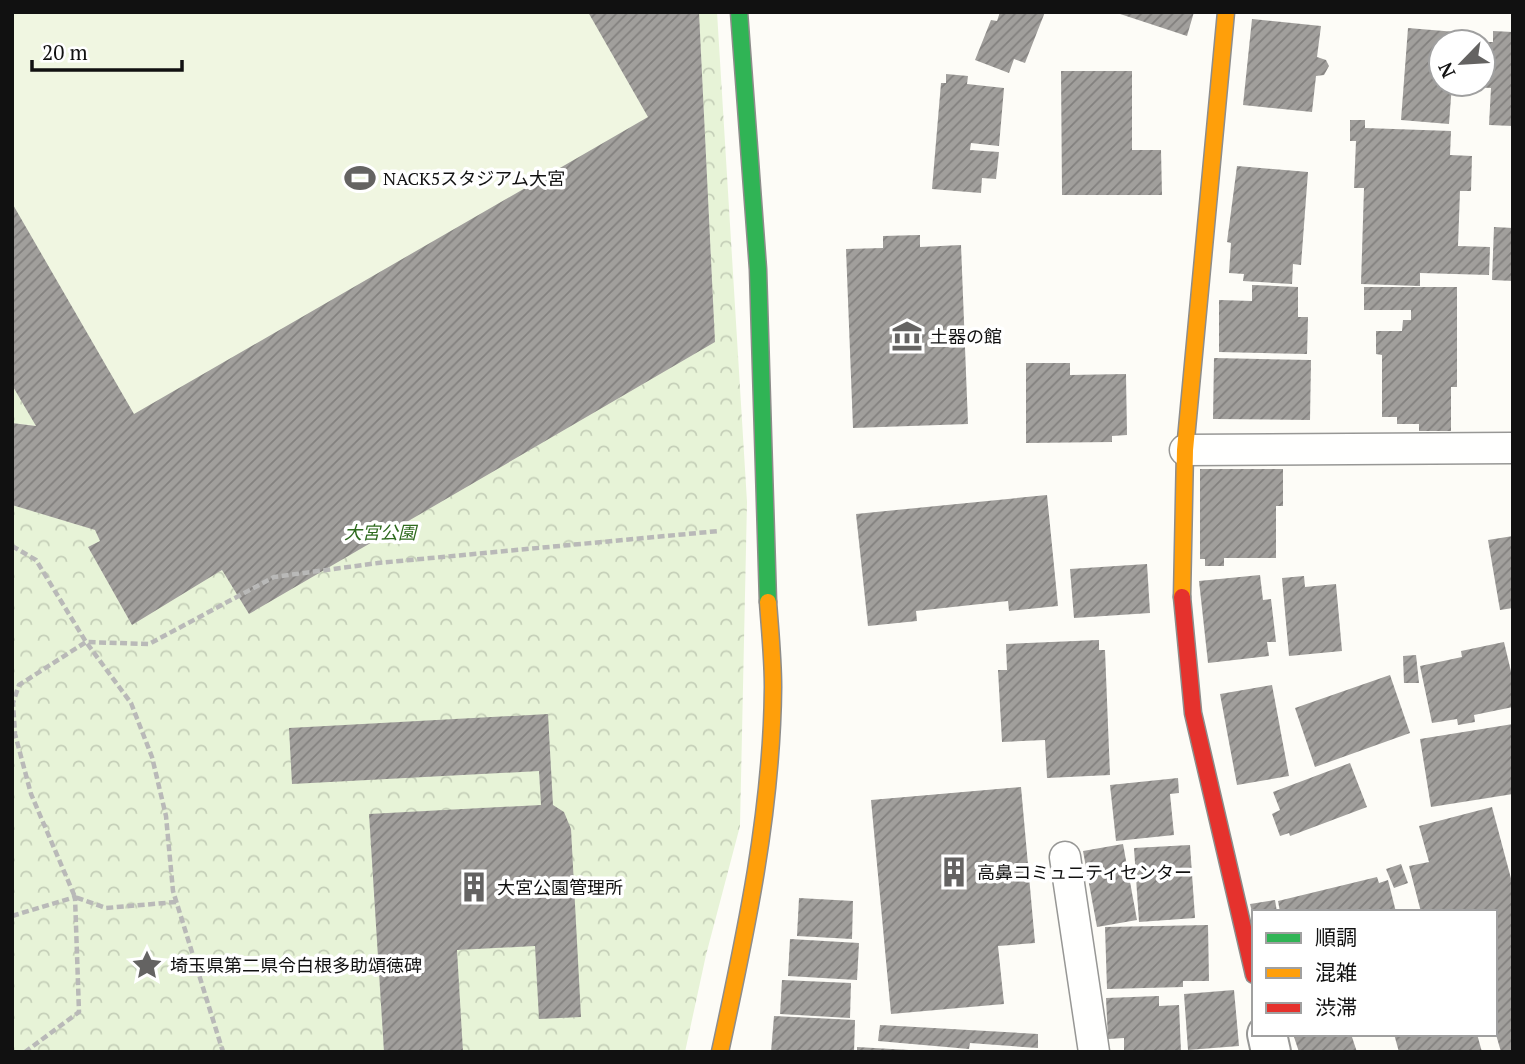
<svg xmlns="http://www.w3.org/2000/svg" width="1525" height="1064" font-family="'PT Serif','Noto Sans JP',serif">
  <defs>
    <pattern id="park-crowns" width="20" height="18" patternUnits="userSpaceOnUse" patternTransform="scale(1.75)"><rect width="20" height="18" fill="#e7f3d7"/><path d="M2 6a3 3 0 1 1 6 0M12 15a3 3 0 1 1 6 0" fill="none" stroke="#c5cfb8"/></pattern>
    <pattern id="building-hatch" width="6" height="6" patternUnits="userSpaceOnUse" patternTransform="scale(1.75)"><rect width="6" height="6" fill="#a19f9c"/><path d="M-1 1l2-2M0 6l6-6M5 7l2-2" fill="none" stroke="#82807e"/></pattern>
  </defs>
  <rect width="100%" height="100%" fill="#fdfcf7"/>
  <path fill="url(#park-crowns)" d="M12 12H717L747 502 740 826 706 955 685 1052H12Z"/>
  <path fill="#f0f6e1" d="M12 12H699L715 342 249 614 222 570 132 625 88 547 100 541 95 530 12 505V423L36 425 12 385Z"/>
  <g fill="url(#building-hatch)">
    <path d="M588 12H699L715 342 249 614 222 570 132 625 88 547 100 541 95 530 12 505V423L36 426 12 385V203L134 414 648 117Z"/>
    <path d="M1000 12H1045L1025 63 1014 59 1009 73 975 60 991 20 997 21Z"/>
    <path d="M1114 12H1194L1187 36Z"/>
    <path d="M1252 19 1321 26 1317 57 1326 60 1329 66 1324 75 1316 76 1312 112 1243 105Z"/>
    <path d="M1408 28 1456 32 1455 42H1441V84H1452L1449 124 1401 120Z"/>
    <path d="M1493 31 1513 32V126L1489 125 1491 88 1474 87V84H1483V42H1493Z"/>
    <path d="M1061 71H1132V150H1161L1162 195H1062Z"/>
    <path d="M946 74 968 76 967 84 1004 88 999 146 971 143 970 150 999 152 996 179 982 178 981 193 932 189 941 83H946Z"/>
    <path d="M1350 120H1365V128L1451 131 1450 155 1472 156 1471 191H1460L1458 246 1490 247 1489 275 1420 273V286L1361 284 1364 188H1354L1356 141H1350Z"/>
    <path d="M1237 166 1308 172 1301 265 1293 264 1292 284 1243 281 1244 274 1229 273 1231 243 1227 242Z"/>
    <path d="M1494 227 1513 228V281L1492 280Z"/>
    <path d="M920 235V247L961 245 968 424 853 428 846 249 883 248V236Z"/>
    <path d="M1252 285 1298 287V317H1308L1307 354 1219 352V300L1252 301Z"/>
    <path d="M1364 287H1457V387H1451V431H1419V424H1397V417H1382V355L1376 354V331H1402L1403 320H1411V310H1364Z"/>
    <path d="M1214 358 1311 360 1310 420 1213 419Z"/>
    <path d="M1026 363H1070V375L1126 374 1127 435 1112 436V442L1026 443Z"/>
    <path d="M1200 469H1283V506H1276V558H1224V566H1205V559H1200Z"/>
    <path d="M1047 495 1058 606 1009 611 1008 601 916 611 917 621 868 626 856 514Z"/>
    <path d="M1513 536V608L1500 610 1488 540Z"/>
    <path d="M1147 564 1150 613 1074 618 1070 569Z"/>
    <path d="M1260 575 1263 600 1271 599 1276 642H1267L1269 656 1208 663 1199 581Z"/>
    <path d="M1304 576 1305 587 1336 584 1342 651 1289 656 1282 578Z"/>
    <path d="M1099 640V650H1105L1110 775 1047 778 1045 740 1002 742 998 670H1007L1006 644Z"/>
    <path d="M1504 642 1513 680V707L1474 715 1475 722 1458 725 1457 719 1432 723 1420 666 1462 657 1461 651Z"/>
    <path d="M1416 655 1419 683H1404L1403 656Z"/>
    <path d="M1390 675 1410 733 1315 767 1295 708Z"/>
    <path d="M1272 685 1289 776 1237 785 1220 694Z"/>
    <path d="M548 714 553 805 564 812 571 829 581 1017 539 1019 535 946 457 950 463 1052H384L369 814 541 805 539 771 292 784 289 728Z"/>
    <path d="M1513 724V794L1431 807 1420 739Z"/>
    <path d="M1350 763 1367 807 1290 836 1289 833 1280 836 1272 814 1280 810 1273 792Z"/>
    <path d="M1178 778 1179 793 1170 794 1174 835 1116 841 1110 785Z"/>
    <path d="M1021 787 1035 943 998 946 1004 1004 891 1014 871 800Z"/>
    <path d="M1492 807 1513 886V1052H1501L1495 1031V912H1421L1409 866 1429 862 1419 826Z"/>
    <path d="M1123 844 1137 920 1097 927 1083 851Z"/>
    <path d="M1190 845 1195 918 1139 922 1134 848Z"/>
    <path d="M1401 864 1408 883 1394 888 1386 869Z"/>
    <path d="M1377 877 1379 883 1388 880 1396 912H1280L1278 901Z"/>
    <path d="M799 898 853 901 852 939 797 936Z"/>
    <path d="M1275 900 1277 912H1252L1250 904Z"/>
    <path d="M1208 925 1209 981H1183V987L1107 989 1105 927Z"/>
    <path d="M790 939 859 943 857 980 788 976Z"/>
    <path d="M782 980 851 983 850 1018 780 1014Z"/>
    <path d="M1234 990 1239 1046 1188 1050 1184 994Z"/>
    <path d="M1159 996V1006L1179 1005 1181 1052H1124V1038L1108 1039 1106 998Z"/>
    <path d="M774 1016 855 1020 854 1052H771Z"/>
    <path d="M880 1025 1038 1034V1048L970 1043 969 1049 878 1041Z"/>
    <path d="M1293 1034H1351L1357 1052H1299Z"/>
    <path d="M1394 1034H1477L1482 1052H1399Z"/>
    <path d="M857 1047 909 1050V1052H857Z"/>
  </g>
  <g fill="none" stroke-linecap="round" stroke-linejoin="round">
    <g stroke="#979795" stroke-width="33">
      <g id="lane">
        <path d="M1185 450 1513 448"/>
        <path d="M1065 857 1094 1052"/>
      </g>
    </g>
    <g stroke="#979795" stroke-width="42">
      <path id="street" d="M1267 1034 1271 1052"/>
    </g>
    <g stroke="#8e8d8b" stroke-width="19">
      <path id="fast" d="M739 12 758 269 768 602"/>
    </g>
    <g stroke="#8e8d8b" stroke-width="19">
      <g id="slow">
        <path d="M1182 597 1185 450 1226 12"/>
        <path d="M720 1052C746 932 772 811 773 687 773 659 770 630 768 602"/>
      </g>
    </g>
    <g stroke="#8e8d8b" stroke-width="19">
      <path id="jam" d="M1182 597 1193 713 1254 975"/>
    </g>
    <g stroke="#b9b9b8" stroke-width="4.5" stroke-dasharray="7 3.5" stroke-linecap="butt">
      <path d="M12 546 36 560 86 642 131 703 152 757 166 816 173 891 223 1052"/>
      <path d="M176 902 106 908 75 897 31 794 15 734 13 703 19 685 86 642 149 644 274 577 378 563 719 531"/>
      <path d="M12 916 75 897 79 1012 25 1052"/>
    </g>
    <use href="#lane" stroke="#fffffe" stroke-width="30"/>
    <use href="#street" stroke="#fffffe" stroke-width="38"/>
    <use href="#fast" stroke="#30b455" stroke-width="16"/>
    <use href="#slow" stroke="#ff9f0a" stroke-width="16"/>
    <use href="#jam" stroke="#e5322d" stroke-width="16"/>
  </g>
  <defs>
    <g id="stadium-bare" transform="scale(2.415)"><path d="M0-5a6.5 5 0 1 0 0 10a6.5 5 0 1 0 0-10ZM-3.5-1.8h7v3.6h-7Z" fill="#646362" stroke="#fff" stroke-width="2.5" paint-order="stroke"/></g>
    <g id="museum-bare" transform="scale(2.415)"><path d="M0-6L6-3V-2H-6V-3ZM-5-1h2V3h-2ZM-1-1h2V3h-2ZM3-1h2V3H3ZM-6 4H6V6H-6Z" fill="#646362" stroke="#fff" stroke-width="2.5" paint-order="stroke"/></g>
    <g id="building-bare" transform="scale(2.415)"><path d="M-4-6H4V6H1V3H-1V6H-4ZM-2.5-4.3h1.7v1.8h-1.7ZM.8-4.3h1.7v1.8H.8ZM-2.5-1h1.7V.8h-1.7ZM.8-1h1.7V.8H.8Z" fill="#646362" stroke="#fff" stroke-width="2.5" paint-order="stroke"/></g>
    <g id="sight-bare" transform="scale(2.415)"><path d="M0-6L1.8-2.2L6-1.7L2.9 1.2L3.7 5.4L0 3.3L-3.7 5.4L-2.9 1.2L-6-1.7L-1.8-2.2Z" fill="#646362" stroke="#fff" stroke-width="2.5" paint-order="stroke"/></g>
  </defs>
  <g fill-rule="evenodd">
    <use href="#stadium-bare" x="360" y="178"/>
    <use href="#museum-bare" x="907" y="336"/>
    <use href="#building-bare" x="954" y="872"/>
    <use href="#building-bare" x="474" y="887"/>
    <use href="#sight-bare" x="147" y="965"/>
  </g>
  <g text-anchor="middle" dominant-baseline="central" stroke-width="7" stroke-linejoin="round" paint-order="stroke">
    <g font-size="18" fill="#111" stroke="#fff" text-anchor="start">
      <text x="383" y="178">NACK5スタジアム大宮</text>
      <text x="930" y="336">土器の館</text>
      <text x="977" y="872">高鼻コミュニティセンター</text>
      <text x="497" y="887">大宮公園管理所</text>
      <text x="170" y="965">埼玉県第二県令白根多助頌徳碑</text>
    </g>
    <g font-size="18" font-style="italic" fill="#2f6b1f" stroke="#fff">
      <text x="380" y="532">大宮公園</text>
    </g>
  </g>
  <rect width="1525" height="1064" fill="none" stroke="#111111" stroke-width="28"/>
  <rect x="1252" y="910" width="245" height="126" fill="#ffffff" stroke="#a0a0a0" stroke-width="2"/>
  <rect x="1266" y="933" width="35" height="10" fill="#30b455" stroke="#a0a0a0" stroke-width="2"/>
  <text x="1315" y="945" font-size="21" fill="#111111">順調</text>
  <rect x="1266" y="968" width="35" height="10" fill="#ff9f0a" stroke="#a0a0a0" stroke-width="2"/>
  <text x="1315" y="980" font-size="21" fill="#111111">混雑</text>
  <rect x="1266" y="1003" width="35" height="10" fill="#e5322d" stroke="#a0a0a0" stroke-width="2"/>
  <text x="1315" y="1015" font-size="21" fill="#111111">渋滞</text>
  <g transform="translate(1462 63) rotate(245)"><circle r="33" fill="#ffffff" stroke="#a0a0a0" stroke-width="2"/>
  <path d="M0-5L12 26L0 18L-12 26Z" fill="#646362"/>
  <text y="-10" font-size="19" font-weight="bold" text-anchor="middle" fill="#111111">N</text>
  </g>
  <path d="M32 60v10h150v-10" fill="none" stroke="#111111" stroke-width="3.5"/>
  <text x="42" y="60" font-size="21" fill="#111111" stroke="#ffffff" stroke-width="5" paint-order="stroke">20 m</text>
</svg>
